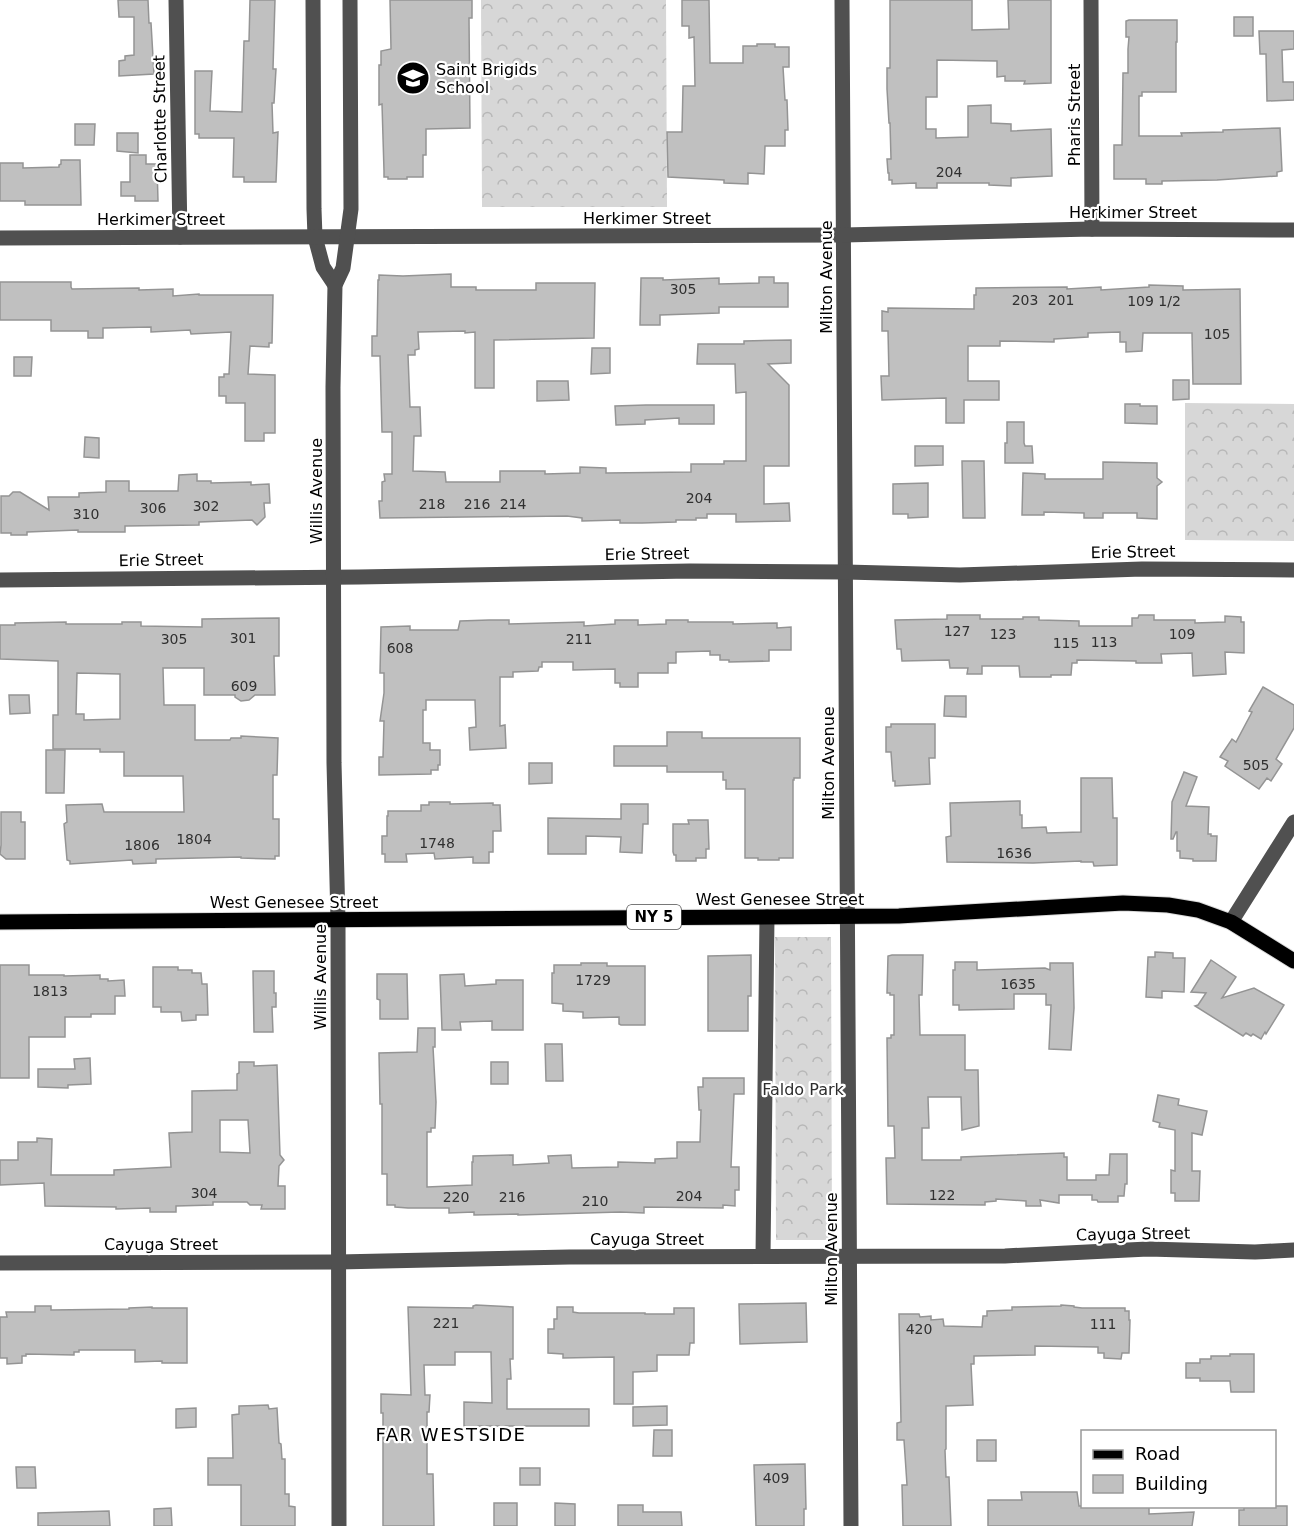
<svg xmlns="http://www.w3.org/2000/svg" width="1294" height="1526" font-family="'DejaVu Sans',sans-serif">
  <defs>
    <pattern id="forest-crowns" width="20" height="18" patternUnits="userSpaceOnUse" patternTransform="scale(1.5)"><rect width="20" height="18" fill="#d7d7d7"/><path d="M2 6a3 3 0 1 1 6 0M12 15a3 3 0 1 1 6 0" fill="none" stroke="#b7b7b7"/></pattern>
  </defs>
  <rect width="100%" height="100%" fill="#fff"/>
  <g fill="url(#forest-crowns)">
    <path d="M481 0H666L667 207H482Z"/>
    <path d="M1185 403 1294 404V541L1185 540Z"/>
    <path d="M775 937H831L832 1240H776Z"/>
  </g>
  <g fill="#c0c0c0" stroke="#949494" stroke-width="1.5" fill-rule="evenodd">
    <path d="M118 0H148L149 23H151L154 74 119 76V61L125 60V56L134 55V17H119Z"/>
    <path d="M250 0H275L273 69H276L274 103H272L273 133 278 132 276 182H244V177H233L234 138H199V134H195V71H212L210 111 242 112 244 41H249Z"/>
    <path d="M390 0H472V18H469L470 128 426 129V155H423V177H407V179H388V177H384V171L382 104 379 105V65H381V51L391 49Z"/>
    <path d="M682 0H709L710 63H743V46H757V44H775V47H789V67H783L785 100H787L788 130H785V146H765L764 174 748 173V184L724 183V180L668 177 667 132H682L683 86H695L694 37 689 38V26H682Z"/>
    <path d="M890 0H972V30L1009 29 1008 0H1051V83L1024 84 1025 81H1005V76L997 77V61L937 60V97H926V129H936V138L968 137V106L991 105V123L1011 124V131L1051 129 1052 176 1011 178V186L989 185V183H937V188H916V183L892 184V180H889V173H888L887 159H891L890 123H889L887 89V68H890Z"/>
    <rect x="1234" y="17" width="19" height="19"/>
    <path d="M1129 20H1177V42H1176V92H1142V96H1139V136H1182L1181 133 1223 132V130L1280 128 1282 171 1277 172V176L1217 180 1162 181V184H1146V179H1114V145H1122L1123 73H1128V49L1129 37H1126V21Z"/>
    <path d="M1259 31H1294V49L1282 50 1283 82H1294V100L1267 101 1266 54H1260Z"/>
    <path d="M75 124H95L94 145H75Z"/>
    <path d="M117 133H138V153L117 151Z"/>
    <path d="M130 155H146V164H157L158 201H135V196H121V182H130Z"/>
    <path d="M61 160H80L81 205H25V201H0V163H23V168L59 167V165L61 164Z"/>
    <path d="M451 274V287H476V290H536V283H595L594 338 494 340V388H475V332L465 333V331L418 332 419 349 415 350V355H408L410 407H420L421 436H414L413 471 445 472 446 482H500V471H545V474L580 473V467L606 468V473L691 472V464H724V461H746V392L736 393 735 364H697L698 344H744V341L791 340V363L768 364 789 385V466H764V504L789 503 790 521 736 522V514H707V518H696V520H676V522L642 523H620V520L582 521V518L567 516 380 518 379 501H382V482L385 481 384 474H392V432H382L380 356H372V336H377L378 280H379V275L403 276Z"/>
    <path d="M759 277H774V283H788V307H719V313L660 315V325H640L641 278H663V280L719 278V284L759 283Z"/>
    <path d="M0 282H71V287L72 289 139 288V290L173 289V296L199 294V295H273L272 343H269V347L250 346 248 374 275 375V433H264V441H245V403H226V396H219V377H224V374H229L231 332 191 334 190 330 151 332V327L103 328V338H88V331H51V320H0Z"/>
    <path d="M1149 285 1183 286V290L1240 289 1241 384H1193L1192 333H1143L1142 351 1126 352V342H1120V332L1088 333V337L1054 339V342L1000 341V346H968V381H999V400H964V423H946V398L882 400 881 376H889L888 331H882V311L888 312V308L974 309V295H976V288L1067 287V289L1101 287V290L1149 287Z"/>
    <path d="M592 348H610V373L591 374Z"/>
    <path d="M14 357H32L31 376H14Z"/>
    <path d="M1173 380H1189V399L1173 400Z"/>
    <path d="M537 381H568L569 400 537 401Z"/>
    <path d="M1125 404H1140V406H1157V424L1125 423Z"/>
    <path d="M646 405H714V424H679V418L645 420V424L616 425 615 406Z"/>
    <path d="M1007 422H1024V443L1025 446H1032L1033 463H1005V443H1007Z"/>
    <path d="M85 437 99 438V458L84 457Z"/>
    <path d="M915 446H943V465L915 466Z"/>
    <path d="M962 461H984L985 518H963Z"/>
    <path d="M1103 462 1157 463V478L1162 482 1157 486V519L1137 518V513H1103V518H1084V513L1044 512V515H1022L1023 473 1045 474V479H1103Z"/>
    <path d="M197 474V481H211V483L251 482V485L269 484 270 503H264L265 517 257 525 252 520 199 522V525L125 526V532H78V530L27 532V535H11V533H1V496H9L13 492H20L49 510 48 497H79V493L106 492V481H129V491H178L179 475Z"/>
    <path d="M928 483V517L908 518V514H893V484Z"/>
    <path d="M947 615H980V619H1023V617H1039V620L1079 621V626H1132V618H1138L1139 615H1154V620H1195V623L1225 622V616L1241 617V622H1244V653L1225 652 1226 674 1193 676 1192 653 1161 654 1162 663H1136V661L1077 660V663H1072L1071 675H1051V677H1020L1019 666H982V674H967L968 668H950L949 660 902 661 901 649H897L895 620 947 619Z"/>
    <path d="M279 618V656H274L275 695H255L249 700 241 701 235 697V695H204V668H163L164 705H195V740H230L231 738H241V736L278 738 277 775H273V819H279V856H275V859L241 858V857L156 859V863L133 864 132 860 70 864V861L67 860 64 824 67 822 66 805 102 804 104 812H184L183 776H124V752H100V749H53V715H58V661L0 659V625H15V623L66 622V624H122V622H141V626L202 627V619ZM77 673 120 674V719L84 720V714H76Z"/>
    <path d="M489 620H509V624L584 622V626L615 624V620H638V625L666 624V620H688V622H733V624L777 623V628L791 627V650H769V661L729 662V660H720V655H710V651L676 652V663H668V673H638V687H620V683H615V669L573 670V662H542V667H539L538 671 513 672V677H500V726L505 725 506 748 470 750 469 728 476 727 475 700H426V710H423V743H430V750H440V765H438V770H431V774L379 775V757H383L384 721H380L384 693V673H380L381 627 410 626V630H458L460 621Z"/>
    <path d="M1263 687 1294 705V728L1276 759 1282 764 1271 781 1267 778 1259 789 1225 766 1228 761 1220 757 1232 739 1236 742 1252 712 1249 711Z"/>
    <path d="M9 695H29L30 713 10 714Z"/>
    <path d="M945 696H966V717L944 716Z"/>
    <path d="M891 724H935V758H929L930 784 895 786V781H893L891 752H886V727H891Z"/>
    <path d="M667 732H702V738H800V778H794V780H793V858H779V860H758V858H745V789H726V780H723V772H667V766H614V746H667Z"/>
    <path d="M46 750H65L64 793H46Z"/>
    <path d="M529 763H552V783L529 784Z"/>
    <path d="M1184 772 1197 777 1186 806 1209 807 1208 834H1211V836H1217L1216 861H1193V859L1180 858V851H1177V832H1176L1173 839H1171L1172 802Z"/>
    <path d="M1081 778H1112L1113 818H1117V865L1094 866 1093 862H1081V861L1033 863 947 862 946 837 951 836 950 803 1020 801V815H1022V828L1046 827 1047 833 1081 832Z"/>
    <path d="M429 802H450V804L493 803V805H500L501 831H493V852H489V863H473V857L435 859 434 853 406 854 407 862H385V854H382V836H387V816H388V811H421V805H429Z"/>
    <path d="M621 804H648V824H643L642 853 620 852 621 837 586 836V854H548V818L621 819Z"/>
    <path d="M1 812H21V822H25V859H6L0 854 1 845Z"/>
    <path d="M688 820H708L709 849H706V858H696V861H676V855H674L673 852V824H689Z"/>
    <path d="M1155 952 1173 953V958H1185L1184 992 1162 991V998L1146 997 1148 957H1155Z"/>
    <path d="M751 955V996H748V1031H708V956Z"/>
    <path d="M892 955H923L922 995H919L920 1035H965V1070H978L979 1126 962 1130 961 1097H928L929 1128H922V1160H961V1157L1064 1153V1157H1067V1180H1096V1175H1109L1110 1154H1127V1184H1125L1124 1196H1118V1202H1098L1097 1200H1092V1195H1059V1203L1040 1200 1041 1206H1026V1201L996 1199V1201L985 1202V1205L887 1204 886 1158H895L894 1126H888L887 1038H891V1035H894V995H890V993H887L888 956Z"/>
    <path d="M1211 960 1236 977 1222 998 1254 988 1284 1005 1266 1034 1265 1032 1261 1039 1253 1034 1251 1036 1246 1033 1243 1036 1195 1006 1198 1005 1206 993 1191 992Z"/>
    <path d="M955 962H977V970L1045 968 1050 970V963H1073L1074 1008 1071 1050 1049 1049 1051 1005H1046V994H1014V1009L959 1010V1005H953V970H955Z"/>
    <path d="M581 963H607V966H645V1025H621L619 1024V1017L583 1018V1012L563 1011V1004L552 1003V973H554V965H581Z"/>
    <path d="M0 965H29V975H64V976L100 975V979H108V981L124 980 125 996H115V1014H91V1017H65V1037H29V1078H0Z"/>
    <path d="M153 967H178V970H192V973H201L202 984H207L208 1015H196V1020L182 1021 181 1012H161V1007H153Z"/>
    <path d="M253 971H274V993H276V1007H272L273 1032H254Z"/>
    <path d="M377 974H407L408 1019H380V1000L377 999Z"/>
    <path d="M464 974 465 986 496 984V980H523V1030H492V1021L460 1022 461 1030H442L440 975Z"/>
    <path d="M418 1028H435V1047H433L436 1102 435 1128H431V1132H427V1187L472 1185V1162H473V1156L513 1155V1165L549 1163 548 1156 571 1155 572 1168 618 1167V1162L655 1163V1159L677 1158V1142H700L701 1110H699L698 1087H703V1078H744V1094H734L731 1167H739V1190H735V1206L723 1205V1208L644 1207V1213L620 1212 518 1215V1214L474 1215V1212L449 1213V1208H408L395 1207V1205H387V1174H382V1104H380L379 1053 417 1052Z"/>
    <path d="M545 1044H562L563 1081H546Z"/>
    <path d="M90 1058 91 1084 68 1085V1088L38 1087V1069H75L74 1059Z"/>
    <path d="M239 1062H254V1066L277 1065 280 1155 284 1160 279 1166 278 1186H285V1209H261L262 1205H250L247 1202H213V1205L176 1206V1212H150V1208L116 1209V1207L45 1206 44 1183 0 1185V1160H18V1142H37V1138L52 1139 51 1175H114V1170L171 1167 169 1133 192 1132V1091L237 1090V1074L239 1073ZM220 1120H248L250 1153 220 1152Z"/>
    <rect x="491" y="1062" width="17" height="22"/>
    <path d="M1158 1095 1179 1099 1178 1105 1207 1111 1202 1135 1192 1133V1171H1200L1199 1201H1175V1193H1171V1170L1175 1171V1130L1159 1127 1160 1123 1153 1121Z"/>
    <path d="M806 1303 807 1342 740 1344 739 1304Z"/>
    <path d="M476 1305 513 1307V1359H510L511 1379H507V1409H589V1426H464V1402L492 1403 491 1352H455V1365H424L425 1395H430L429 1412H427V1474H433L434 1526H383V1413H381V1394L411 1395 408 1307 473 1308V1306Z"/>
    <path d="M1061 1305 1074 1306V1307L1082 1308H1125V1311H1129V1320H1130L1129 1353H1122L1121 1359 1104 1358V1353H1098V1347L1035 1346V1355L974 1356V1364H971L973 1405 946 1406V1449L945 1450 946 1477H949L951 1526H903L902 1485H907L904 1440H897V1423L901 1422 899 1314H919L920 1317 931 1316V1320L943 1319 944 1326 982 1327 983 1316H987V1311L1012 1310V1307L1061 1306Z"/>
    <path d="M35 1306H51V1310L129 1309V1308L152 1307V1308H187V1363H162V1361L135 1362V1350H79V1352H74V1355L26 1354V1356H22V1363L7 1364V1358H0V1317H7L6 1312H35Z"/>
    <path d="M557 1307H573V1312L579 1313H645V1314H674V1308H694V1343H690L689 1355H657V1371L633 1372V1404H614V1357L563 1358V1354L548 1353V1329H554V1319H557Z"/>
    <path d="M1230 1354H1254V1392H1231L1230 1381H1200V1378H1186V1363H1200V1359H1211V1356H1230Z"/>
    <path d="M268 1405 269 1409 277 1408 279 1443 281 1444 282 1459H285V1494H289V1506L295 1507V1526H241V1485H208V1458H233L232 1415 239 1414V1406Z"/>
    <path d="M667 1406V1425L633 1426V1407Z"/>
    <path d="M196 1408V1427L176 1428V1409Z"/>
    <path d="M654 1430H672V1456H653Z"/>
    <rect x="977" y="1440" width="19" height="21"/>
    <path d="M805 1464 806 1509H804V1526H756L754 1465Z"/>
    <path d="M16 1467H35L36 1488H17Z"/>
    <rect x="520" y="1468" width="20" height="17"/>
    <path d="M1021 1492H1077L1079 1506H1149V1514L1194 1512 1192 1526H988V1500H1022Z"/>
    <rect x="494" y="1503" width="23" height="23"/>
    <path d="M555 1503 575 1504V1526H555Z"/>
    <path d="M618 1505H643V1512H681L682 1526H618Z"/>
    <path d="M1275 1506H1287V1526H1239V1510H1244V1507Z"/>
    <path d="M171 1508 172 1526H154V1509Z"/>
    <path d="M109 1511 110 1526H38V1513Z"/>
  </g>
  <g fill="none" stroke-linecap="round" stroke-linejoin="round">
    <g stroke="#dbdbdb" stroke-width="17">
      <path id="major" d="M0 922 899 916 1123 903 1168 905 1198 910 1231 922 1294 961"/>
    </g>
    <g stroke="#505050" stroke-width="15">
      <path d="M176 0 180 237"/>
      <path d="M313 0 314 209 315 237 323 267 335 285"/>
      <path d="M842 0 851 1526"/>
      <path d="M1091 0 1092 229"/>
      <path d="M0 238 844 235 1092 229 1294 230"/>
      <path d="M0 580 359 577 690 571 846 572 960 575 1142 569 1294 570"/>
      <path d="M1231 922 1294 822"/>
      <path d="M763 1256 767 917"/>
      <path d="M0 1263 338 1262 569 1257 1005 1256 1148 1249 1255 1252 1294 1250"/>
      <path d="M339 1526 338 920 334 763 333 387 335 285 343 268 351 209 350 0"/>
    </g>
    <use href="#major" stroke="#000" stroke-width="15"/>
  </g>
  <defs>
    <g id="school-disc" transform="scale(1.725)"><circle r="9.5" fill="#000" stroke="#fff"/><path d="M0-5L7-2L0 1L-7-2ZM-4 1L0 2.5L4 1V4Q0 6-4 4Z" fill="#fff"/></g>
  </defs>
  <g fill-rule="evenodd">
    <use href="#school-disc" x="413" y="78"/>
  </g>
  <g text-anchor="middle" dominant-baseline="central" stroke-width="4.5" stroke-linejoin="round" paint-order="stroke">
    <g font-size="14" fill="#303030">
      <text x="949" y="172">204</text>
      <text x="683" y="289">305</text>
      <text x="1025" y="300">203</text>
      <text x="1061" y="300">201</text>
      <text x="1154" y="301">109 1/2</text>
      <text x="1217" y="334">105</text>
      <text x="699" y="498">204</text>
      <text x="432" y="504">218</text>
      <text x="477" y="504">216</text>
      <text x="513" y="504">214</text>
      <text x="206" y="506">302</text>
      <text x="153" y="508">306</text>
      <text x="86" y="514">310</text>
      <text x="957" y="631">127</text>
      <text x="1003" y="634">123</text>
      <text x="1182" y="634">109</text>
      <text x="243" y="638">301</text>
      <text x="174" y="639">305</text>
      <text x="579" y="639">211</text>
      <text x="1104" y="642">113</text>
      <text x="1066" y="643">115</text>
      <text x="400" y="648">608</text>
      <text x="244" y="686">609</text>
      <text x="1256" y="765">505</text>
      <text x="194" y="839">1804</text>
      <text x="437" y="843">1748</text>
      <text x="142" y="845">1806</text>
      <text x="1014" y="853">1636</text>
      <text x="593" y="980">1729</text>
      <text x="1018" y="984">1635</text>
      <text x="50" y="991">1813</text>
      <text x="204" y="1193">304</text>
      <text x="942" y="1195">122</text>
      <text x="689" y="1196">204</text>
      <text x="456" y="1197">220</text>
      <text x="512" y="1197">216</text>
      <text x="595" y="1201">210</text>
      <text x="446" y="1323">221</text>
      <text x="1103" y="1324">111</text>
      <text x="919" y="1329">420</text>
      <text x="776" y="1478">409</text>
    </g>
    <rect fill="#fff" stroke="#4c4c4c" stroke-width="1.5" x="627" y="905" width="54" height="24" rx="4.5"/>
    <g font-size="15" font-weight="bold" fill="#000">
      <text x="654" y="917">NY 5</text>
    </g>
    <g font-size="16" fill="#000" stroke="#fff" text-anchor="start">
      <text x="436" y="69">Saint Brigids<tspan x="436" dy="18">School</tspan></text>
    </g>
    <g font-size="16" fill="#000" stroke="#fff">
      <text transform="translate(1074 115) rotate(-90)">Pharis Street</text>
      <text transform="translate(160 119) rotate(-91)">Charlotte Street</text>
      <text x="1133" y="212">Herkimer Street</text>
      <text x="647" y="218">Herkimer Street</text>
      <text x="161" y="219">Herkimer Street</text>
      <text transform="translate(826 277) rotate(-90)">Milton Avenue</text>
      <text transform="translate(316 491) rotate(-90)">Willis Avenue</text>
      <text transform="translate(1133 552) rotate(-1)">Erie Street</text>
      <text transform="translate(647 554) rotate(-1)">Erie Street</text>
      <text transform="translate(161 560) rotate(-1)">Erie Street</text>
      <text transform="translate(828 763) rotate(-90)">Milton Avenue</text>
      <text x="780" y="899">West Genesee Street</text>
      <text x="294" y="902">West Genesee Street</text>
      <text transform="translate(320 977) rotate(-90)">Willis Avenue</text>
      <text transform="translate(1133 1234) rotate(-1)">Cayuga Street</text>
      <text x="647" y="1239">Cayuga Street</text>
      <text x="161" y="1244">Cayuga Street</text>
      <text transform="translate(831 1249) rotate(-90)">Milton Avenue</text>
    </g>
    <g font-size="16" fill="#2e2e2e" stroke="#fff">
      <text x="803" y="1089">Faldo Park</text>
    </g>
    <g font-size="18" letter-spacing="1.5" fill="#000" stroke="#fff">
      <text x="451" y="1434">FAR WESTSIDE</text>
    </g>
  </g>
  <rect x="1081" y="1430" width="195" height="78" fill="#ffffff" stroke="#999999" stroke-width="1.5"/>
  <rect x="1093" y="1450" width="30" height="9" fill="#000000" stroke="#999999" stroke-width="1.5"/>
  <text x="1135" y="1460" font-size="18" fill="#000000">Road</text>
  <rect x="1093" y="1475" width="30" height="18" fill="#c0c0c0" stroke="#999999" stroke-width="1.5"/>
  <text x="1135" y="1490" font-size="18" fill="#000000">Building</text>
</svg>
